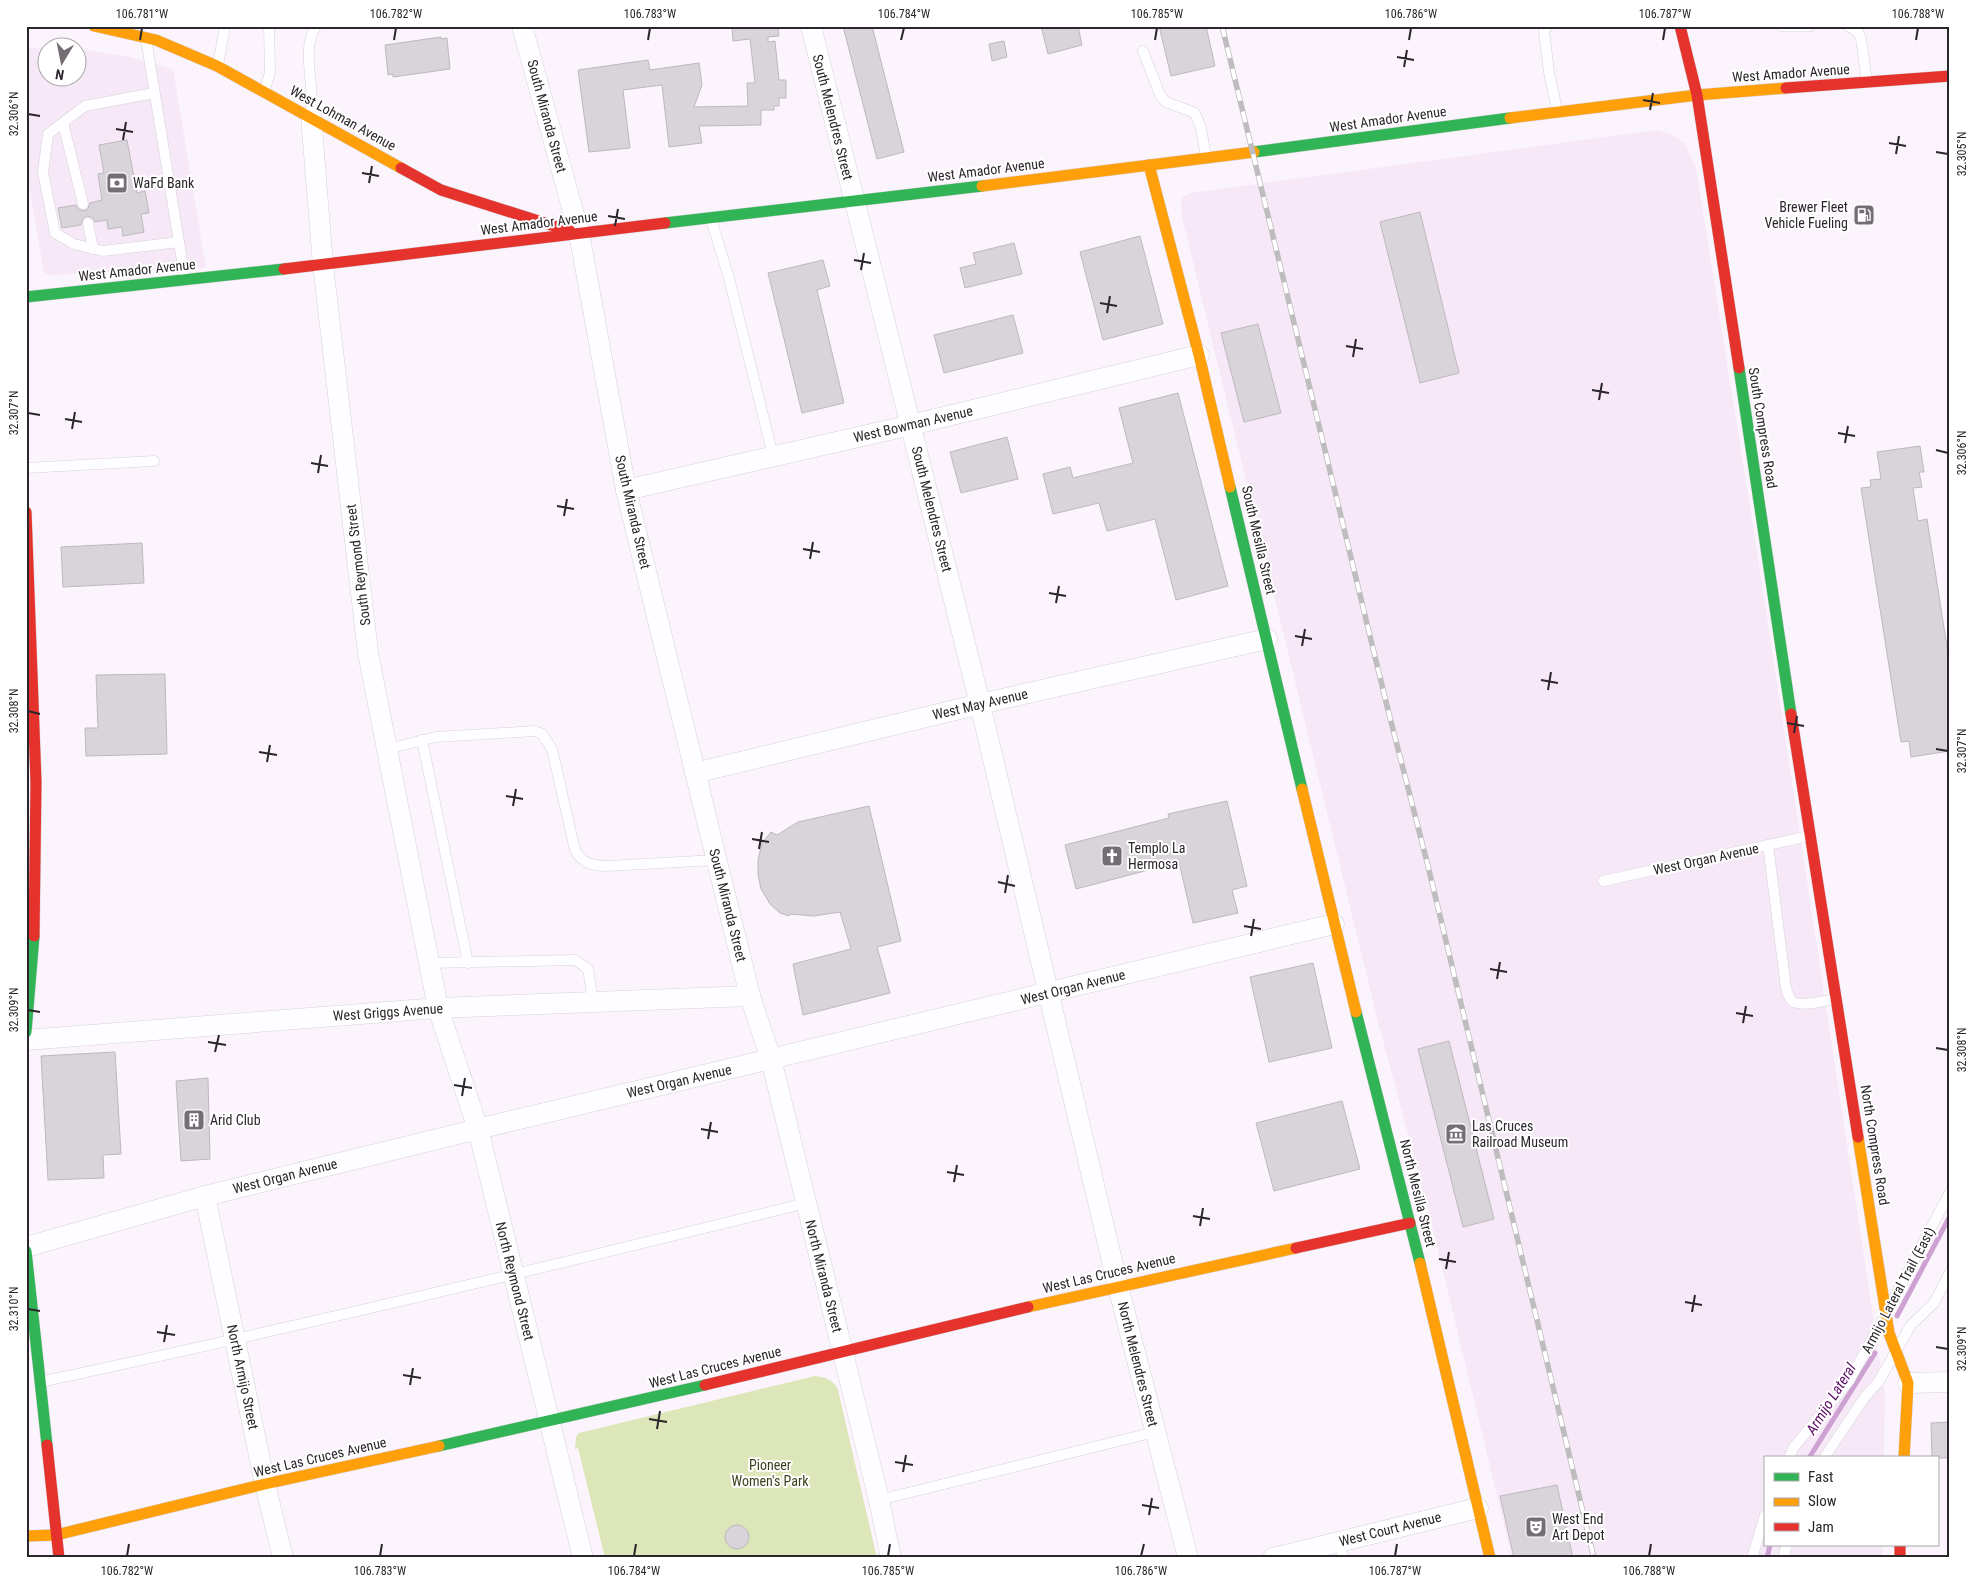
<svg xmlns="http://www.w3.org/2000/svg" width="1976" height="1584" font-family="'Roboto Condensed',sans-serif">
  <rect width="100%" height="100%" fill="#fbf4fc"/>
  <g fill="#f6e8f7">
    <path d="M26 48H47L48 78H78V49L130 57 173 69 206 268 49 275 44 272 26 170Z"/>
    <path d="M1657 130 1673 135 1685 144 1696 168 1754 532 1885 1395 1884 1458H1765V1545H1882V1558H1512L1428 1209 1378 1022 1182 217 1181 205 1183 197 1191 193Z"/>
  </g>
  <path fill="#dde6b9" d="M815 1376C825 1377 834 1380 838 1390L877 1558H605L578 1448 575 1449 576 1437 579 1433Z"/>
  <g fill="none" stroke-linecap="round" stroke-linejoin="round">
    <g stroke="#cea1d3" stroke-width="5">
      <path d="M1897 1316 1950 1216"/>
      <path d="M1809 1458 1875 1353"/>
      <path d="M1767 1558 1770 1545"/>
    </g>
  </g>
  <g fill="#d9d4da" stroke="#bdb8be">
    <path d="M732 26H778L779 36 768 37V42L775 41 779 80H786V98H779V106H774V110H761V125L699 126 702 143 669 147 662 85 623 90 630 148 589 152 578 70 648 60 650 70 699 63 702 85 694 107 748 106 747 83H755L750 39 733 41Z"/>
    <path d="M843 26H872L904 152 877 159Z"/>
    <path d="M1041 26H1078L1082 45 1048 54Z"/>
    <path d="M1159 26H1206L1215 66 1171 76Z"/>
    <path d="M441 37V39L447 38 450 69 393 77V74L388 75 385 45Z"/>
    <path d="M1004 41 1007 57 992 61 989 44Z"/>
    <path d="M127 140 137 193 145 191 149 213 141 214 144 232 123 236 122 227 108 229 107 220 95 222 93 218 87 216 83 218 81 225 62 228 58 208 76 205 78 209 84 211 88 209 90 203 102 200 98 174 104 173 99 145Z"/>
    <path d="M1420 212 1459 373 1420 383 1380 222Z"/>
    <path d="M1140 236 1163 324 1103 340 1080 252Z"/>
    <path d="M1014 243 1022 274 965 288 960 268 976 264 973 253Z"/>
    <path d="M823 260 830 286 817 290 844 403 802 413 768 273Z"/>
    <path d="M1013 315 1023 353 944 373 934 335Z"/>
    <path d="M1258 324 1281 413 1244 422 1221 333Z"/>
    <path d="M1178 393 1228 586 1176 600 1155 519 1107 531 1099 503 1053 514 1043 474 1070 467 1073 478 1133 463 1119 408Z"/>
    <path d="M1007 437 1018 479 961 493 950 452Z"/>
    <path d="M1920 446 1924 472H1919L1922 487 1913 488 1918 521 1927 519 1950 666V751L1911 757 1909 741 1901 742 1861 488 1871 487 1870 480 1881 479 1877 452Z"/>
    <path d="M142 543 144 583 63 587 61 547Z"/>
    <path d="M165 674 167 754 86 756 85 728H98L96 675Z"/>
    <path d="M1227 801 1247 886 1232 890 1238 913 1193 923 1179 862 1076 889 1065 845 1169 818 1168 814Z"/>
    <path d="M869 806 901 941 877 947 890 993 803 1015 793 964 851 949 840 912 814 916 790 914 789 916 780 913 770 904 761 889 758 875V860L762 843 771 832 777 835 798 822Z"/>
    <path d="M1313 963 1332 1048 1269 1062 1250 977Z"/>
    <path d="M1449 1041 1494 1219 1463 1227 1418 1049Z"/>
    <path d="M115 1052 121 1154 103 1155 104 1178 48 1180 41 1056Z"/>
    <path d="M208 1078 210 1159 181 1161 176 1081Z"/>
    <path d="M1342 1101 1360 1169 1274 1191 1256 1123Z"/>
    <path d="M1950 1422V1458H1932L1931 1423Z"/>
    <path d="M1557 1485 1573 1558H1514L1500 1496Z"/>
    <circle cx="737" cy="1537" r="12"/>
  </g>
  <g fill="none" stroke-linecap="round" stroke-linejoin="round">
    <g stroke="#d6d2d6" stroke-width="11">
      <g id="lane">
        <path d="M1548 26 1544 31 1549 72 1557 110"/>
        <path d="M1781 26H1810"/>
        <path d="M1848 26 1858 32 1861 39 1867 81"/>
        <path d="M146 39 185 279"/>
        <path d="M1143 51 1160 95 1166 102 1195 113 1201 128 1206 157"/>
        <path d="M218 65 225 26"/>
        <path d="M265 90 270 72 269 26"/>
        <path d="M154 93 85 106 48 134 43 172 55 233 74 244 103 251 179 242"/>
        <path d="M311 115C316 86 300 51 316 26"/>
        <path d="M63 123 83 204"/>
        <path d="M711 219 729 278 773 456"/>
        <path d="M88 223 93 249"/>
        <path d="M26 468 154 461"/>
        <path d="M422 740 468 963"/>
        <path d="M387 749 436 737 535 731 542 734 552 749 575 850C582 863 593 866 607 866L716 860"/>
        <path d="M1768 845 1786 988C1787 992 1789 997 1791 1000 1797 1008 1825 1001 1834 999"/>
        <path d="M1603 881 1809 836"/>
        <path d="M429 963 575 960 588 969 593 1002"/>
        <path d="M1891 1304 1950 1192"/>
        <path d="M40 1382C297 1327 552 1266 806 1203"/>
        <path d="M1789 1458 1794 1447 1849 1381 1882 1321"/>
        <path d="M1824 1458 1865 1397 1879 1381 1911 1325 1934 1303 1950 1272"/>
        <path d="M879 1500 1155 1432"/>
        <path d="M1339 1542 1343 1558"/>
        <path d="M1752 1558 1765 1515"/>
        <path d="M1783 1558 1787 1545"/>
      </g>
    </g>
    <g stroke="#d6d2d6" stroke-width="21">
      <g id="street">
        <path d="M522 26 579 233 626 490 750 996 771 1059 879 1500 891 1558"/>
        <path d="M811 26 980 704 1118 1286 1188 1558"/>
        <path d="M311 116 323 265 368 653 438 1008 478 1129 583 1558"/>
        <path d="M626 490 911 425 1199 355"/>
        <path d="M695 773 980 704 1267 639"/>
        <path d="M26 1040 438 1008 750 996"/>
        <path d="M205 1196 265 1484 283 1558"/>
        <path d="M26 1247 205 1196 478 1129 1334 924"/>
        <path d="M1908 1383 1950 1382"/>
        <path d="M1273 1558 1478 1508"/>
      </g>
    </g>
    <g stroke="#d6d2d6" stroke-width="12">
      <g id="fast">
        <path d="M1254 152 1510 118"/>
        <path d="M665 223 982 186"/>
        <path d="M26 297 284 269"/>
        <path d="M1739 368 1791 714"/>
        <path d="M1230 487 1302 789"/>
        <path d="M1356 1012 1420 1263"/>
        <path d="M26 1032 34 936"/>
        <path d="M26 1251 47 1445"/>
        <path d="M439 1446 705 1385"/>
      </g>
    </g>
    <g stroke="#d6d2d6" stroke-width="12">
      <g id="slow">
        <path d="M94 26 156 40 217 66 401 168"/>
        <path d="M1510 118 1697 95 1786 88"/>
        <path d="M1149 165 1199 355 1230 487"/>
        <path d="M982 186 1254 152"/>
        <path d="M1302 789 1356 1012"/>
        <path d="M1858 1137 1889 1333 1908 1383 1904 1458"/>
        <path d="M1420 1263 1490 1558"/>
        <path d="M1028 1307 1296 1248"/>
        <path d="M26 1536 56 1535 265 1484 439 1446"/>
      </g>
    </g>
    <g stroke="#d6d2d6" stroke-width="12">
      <g id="jam">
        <path d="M1680 26 1697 95 1739 368"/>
        <path d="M1786 88 1950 76"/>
        <path d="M401 168 441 190 570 231"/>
        <path d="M284 269 665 223"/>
        <path d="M26 512 36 782 34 936"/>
        <path d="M1791 714 1858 1137"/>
        <path d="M1296 1248 1410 1223"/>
        <path d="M705 1385 1028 1307"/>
        <path d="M47 1445 59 1558"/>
        <path d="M1900 1545V1558"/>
      </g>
    </g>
    <use href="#lane" stroke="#fefdff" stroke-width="10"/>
    <use href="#street" stroke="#fefdff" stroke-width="20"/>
    <use href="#fast" stroke="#30b455" stroke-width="11"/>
    <use href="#slow" stroke="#ff9f0a" stroke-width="11"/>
    <use href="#jam" stroke="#e5322d" stroke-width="11"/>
    <g stroke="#bebcbe" stroke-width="5.5">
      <path id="rail" d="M1222 26 1387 706 1428 866 1594 1558"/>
    </g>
    <use href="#rail" stroke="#fff" stroke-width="4" stroke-dasharray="11" stroke-linecap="butt"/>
  </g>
  <path fill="none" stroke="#2b262b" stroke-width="2" d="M140 40 142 28M394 40 396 28M648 40 650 28M901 40 904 28M1155 40 1157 28M1409 40 1411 28M1663 40 1665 28M1916 40 1918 28M1397 57 1414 60M1404 67 1407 50M1643 100 1660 103M1650 110 1653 93M28 114 40 116M116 129 133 132M123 140 126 122M1889 143 1906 146M1936 152 1948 154M1896 154 1899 136M362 173 379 176M369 183 372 166M608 216 625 219M615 226 618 209M854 260 871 263M861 270 864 253M1100 303 1117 306M1107 313 1110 296M1346 346 1363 349M1353 357 1356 339M1592 390 1609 393M1599 400 1602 383M28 413 40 415M65 419 82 422M72 429 75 412M1838 433 1855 436M1845 443 1848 426M1936 450 1948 453M311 463 328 466M318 473 321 455M557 506 574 509M564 516 567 499M803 549 820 552M810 559 813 542M1049 593 1066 596M1056 603 1059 586M1295 636 1312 639M1302 646 1305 629M1541 680 1558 683M1548 690 1551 672M28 711 40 714M1787 723 1804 726M1794 733 1797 716M1936 749 1948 751M259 752 277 755M267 762 270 745M506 796 523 799M513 806 516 789M752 839 769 842M759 849 762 832M998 882 1015 886M1005 893 1008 875M1244 926 1261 929M1251 936 1254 919M1490 969 1507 972M1497 979 1500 962M28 1010 40 1012M1736 1013 1753 1016M1743 1023 1746 1006M208 1042 226 1045M1936 1048 1948 1050M215 1052 219 1035M454 1085 472 1088M462 1096 465 1078M701 1129 718 1132M708 1139 711 1122M947 1172 964 1175M954 1182 957 1165M1193 1216 1210 1219M1200 1226 1203 1208M1439 1259 1456 1262M1446 1269 1449 1252M1685 1302 1702 1305M28 1309 40 1311M1692 1312 1695 1295M157 1332 175 1335M164 1342 167 1325M1936 1347 1948 1349M403 1375 421 1378M410 1385 413 1368M649 1419 667 1422M657 1429 660 1411M895 1462 913 1465M903 1472 906 1455M1142 1505 1159 1508M1149 1515 1152 1498M127 1556 129 1544M380 1556 382 1544M634 1556 636 1544M888 1556 890 1544M1141 1556 1144 1544M1395 1556 1397 1544M1649 1556 1651 1544"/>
  <defs>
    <g id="bank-square" transform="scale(1.125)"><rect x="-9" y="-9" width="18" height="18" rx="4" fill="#746e74" stroke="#fff"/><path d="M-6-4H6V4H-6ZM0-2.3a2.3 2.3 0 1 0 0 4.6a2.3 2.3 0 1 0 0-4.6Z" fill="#fff"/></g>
    <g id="fuel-square" transform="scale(1.125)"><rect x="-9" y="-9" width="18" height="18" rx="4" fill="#746e74" stroke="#fff"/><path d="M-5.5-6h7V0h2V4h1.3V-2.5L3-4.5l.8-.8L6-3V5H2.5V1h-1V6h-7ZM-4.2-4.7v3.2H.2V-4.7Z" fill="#fff"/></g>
    <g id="church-square" transform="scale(1.125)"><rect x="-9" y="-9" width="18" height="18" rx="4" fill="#746e74" stroke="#fff"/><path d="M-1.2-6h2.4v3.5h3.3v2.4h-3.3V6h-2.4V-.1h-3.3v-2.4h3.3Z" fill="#fff"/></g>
    <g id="building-square" transform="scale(1.125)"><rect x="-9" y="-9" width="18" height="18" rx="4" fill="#746e74" stroke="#fff"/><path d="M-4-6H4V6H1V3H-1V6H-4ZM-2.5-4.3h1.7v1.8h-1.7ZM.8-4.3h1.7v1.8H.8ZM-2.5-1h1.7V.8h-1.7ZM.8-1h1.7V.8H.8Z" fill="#fff"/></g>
    <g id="museum-square" transform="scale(1.125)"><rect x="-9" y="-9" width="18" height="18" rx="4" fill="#746e74" stroke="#fff"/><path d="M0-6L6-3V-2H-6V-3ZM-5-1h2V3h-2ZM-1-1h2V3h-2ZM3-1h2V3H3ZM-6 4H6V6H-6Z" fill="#fff"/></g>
    <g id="theatre-square" transform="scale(1.125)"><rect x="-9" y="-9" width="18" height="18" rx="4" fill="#746e74" stroke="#fff"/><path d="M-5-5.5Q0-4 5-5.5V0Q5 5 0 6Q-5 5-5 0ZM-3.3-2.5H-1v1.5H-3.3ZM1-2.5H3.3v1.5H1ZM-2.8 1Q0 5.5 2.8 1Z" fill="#fff"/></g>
  </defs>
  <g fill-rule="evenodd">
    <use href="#bank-square" x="117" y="183"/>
    <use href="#fuel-square" x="1864" y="215"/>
    <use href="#church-square" x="1112" y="856"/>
    <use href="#building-square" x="194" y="1120"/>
    <use href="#museum-square" x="1456" y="1134"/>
    <use href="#theatre-square" x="1536" y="1527"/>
  </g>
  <g text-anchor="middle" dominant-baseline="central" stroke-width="4" stroke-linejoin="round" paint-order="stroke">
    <g font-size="14" fill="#2b262b" stroke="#fff">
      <text transform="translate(1791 73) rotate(-4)">West Amador Avenue</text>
      <text transform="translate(547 116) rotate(75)">South Miranda Street</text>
      <text transform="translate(833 117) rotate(76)">South Melendres Street</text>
      <text transform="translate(343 118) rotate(29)">West Lohman Avenue</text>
      <text transform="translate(1388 119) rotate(-8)">West Amador Avenue</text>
      <text transform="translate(986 170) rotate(-7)">West Amador Avenue</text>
      <text transform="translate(539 223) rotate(-7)">West Amador Avenue</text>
      <text transform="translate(137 270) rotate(-6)">West Amador Avenue</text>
      <text transform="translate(913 424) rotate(-13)">West Bowman Avenue</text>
      <text transform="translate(1763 428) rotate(81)">South Compress Road</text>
      <text transform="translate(932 509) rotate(76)">South Melendres Street</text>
      <text transform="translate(633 512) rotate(77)">South Miranda Street</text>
      <text transform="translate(1259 540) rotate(77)">South Mesilla Street</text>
      <text transform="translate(358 565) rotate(-97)">South Reymond Street</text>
      <text transform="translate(980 704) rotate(-13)">West May Avenue</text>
      <text transform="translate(1706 859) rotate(-12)">West Organ Avenue</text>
      <text transform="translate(728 905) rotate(76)">South Miranda Street</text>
      <text transform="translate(1073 987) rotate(-14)">West Organ Avenue</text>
      <text transform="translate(388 1012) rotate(-4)">West Griggs Avenue</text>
      <text transform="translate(679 1081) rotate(-13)">West Organ Avenue</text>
      <text transform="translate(1875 1145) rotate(81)">North Compress Road</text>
      <text transform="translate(285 1176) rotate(-14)">West Organ Avenue</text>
      <text transform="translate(1418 1193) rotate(76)">North Mesilla Street</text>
      <text transform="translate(1109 1273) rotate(-13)">West Las Cruces Avenue</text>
      <text transform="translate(824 1276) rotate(76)">North Miranda Street</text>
      <text transform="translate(515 1281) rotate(76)">North Reymond Street</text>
      <text transform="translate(1898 1290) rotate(-62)">Armijo Lateral Trail (East)</text>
      <text transform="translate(1138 1364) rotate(76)">North Melendres Street</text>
      <text transform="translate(715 1367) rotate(-14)">West Las Cruces Avenue</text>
      <text transform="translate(243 1377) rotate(78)">North Armijo Street</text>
      <text transform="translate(320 1457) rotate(-13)">West Las Cruces Avenue</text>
      <text transform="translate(1390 1529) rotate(-14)">West Court Avenue</text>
    </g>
    <g font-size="14" fill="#2b262b" stroke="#fff" text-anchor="start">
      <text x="133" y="183">WaFd Bank</text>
      <text x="1848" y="207" text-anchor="end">Brewer Fleet<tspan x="1848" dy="16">Vehicle Fueling</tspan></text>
      <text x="1128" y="848">Templo La<tspan x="1128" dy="16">Hermosa</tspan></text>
      <text x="210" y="1120">Arid Club</text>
      <text x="1472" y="1126">Las Cruces<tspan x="1472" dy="16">Railroad Museum</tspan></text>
      <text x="1552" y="1519">West End<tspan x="1552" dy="16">Art Depot</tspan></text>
    </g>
    <g font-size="14" fill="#39421c" stroke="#fff">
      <text x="770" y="1465">Pioneer<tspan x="770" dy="16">Women's Park</tspan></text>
    </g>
    <g font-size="15" font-style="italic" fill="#5c0e64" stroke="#fff">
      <text transform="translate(1831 1399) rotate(-58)">Armijo Lateral</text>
    </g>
  </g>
  <rect width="1976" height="1584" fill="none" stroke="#ffffff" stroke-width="55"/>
  <rect x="1764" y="1456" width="175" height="90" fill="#ffffff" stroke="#aaa8aa"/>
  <rect x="1774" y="1473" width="25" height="8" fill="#30b455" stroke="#aaa8aa"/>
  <text x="1808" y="1482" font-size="15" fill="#2b262b">Fast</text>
  <rect x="1774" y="1498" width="25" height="8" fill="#ff9f0a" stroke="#aaa8aa"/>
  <text x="1808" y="1506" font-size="15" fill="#2b262b">Slow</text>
  <rect x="1774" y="1523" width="25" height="8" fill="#e5322d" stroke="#aaa8aa"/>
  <text x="1808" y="1532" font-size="15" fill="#2b262b">Jam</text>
  <g transform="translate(62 62) rotate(190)"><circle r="24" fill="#ffffff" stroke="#aaa8aa"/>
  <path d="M0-4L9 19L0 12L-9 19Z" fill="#746e74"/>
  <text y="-8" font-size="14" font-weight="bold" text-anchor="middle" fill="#2b262b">N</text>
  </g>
  <rect x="28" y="28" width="1920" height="1528" fill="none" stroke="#2b262b" stroke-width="2"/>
  <g font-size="12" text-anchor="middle" fill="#2b262b">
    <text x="142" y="18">106.781°W</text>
    <text x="396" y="18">106.782°W</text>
    <text x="650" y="18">106.783°W</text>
    <text x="904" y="18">106.784°W</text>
    <text x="1157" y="18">106.785°W</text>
    <text x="1411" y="18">106.786°W</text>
    <text x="1665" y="18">106.787°W</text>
    <text x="1918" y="18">106.788°W</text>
    <text transform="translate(14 114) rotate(-90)" y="4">32.306°N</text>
    <text transform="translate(1962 154) rotate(-90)" y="4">32.305°N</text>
    <text transform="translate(14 413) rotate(-90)" y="4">32.307°N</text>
    <text transform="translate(1962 453) rotate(-90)" y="4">32.306°N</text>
    <text transform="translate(14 711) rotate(-90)" y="4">32.308°N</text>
    <text transform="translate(1962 751) rotate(-90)" y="4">32.307°N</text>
    <text transform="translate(14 1010) rotate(-90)" y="4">32.309°N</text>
    <text transform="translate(1962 1050) rotate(-90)" y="4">32.308°N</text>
    <text transform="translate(14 1309) rotate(-90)" y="4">32.310°N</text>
    <text transform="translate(1962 1349) rotate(-90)" y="4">32.309°N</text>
    <text x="127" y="1575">106.782°W</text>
    <text x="380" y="1575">106.783°W</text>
    <text x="634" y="1575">106.784°W</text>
    <text x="888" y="1575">106.785°W</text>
    <text x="1141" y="1575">106.786°W</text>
    <text x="1395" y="1575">106.787°W</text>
    <text x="1649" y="1575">106.788°W</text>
  </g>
</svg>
